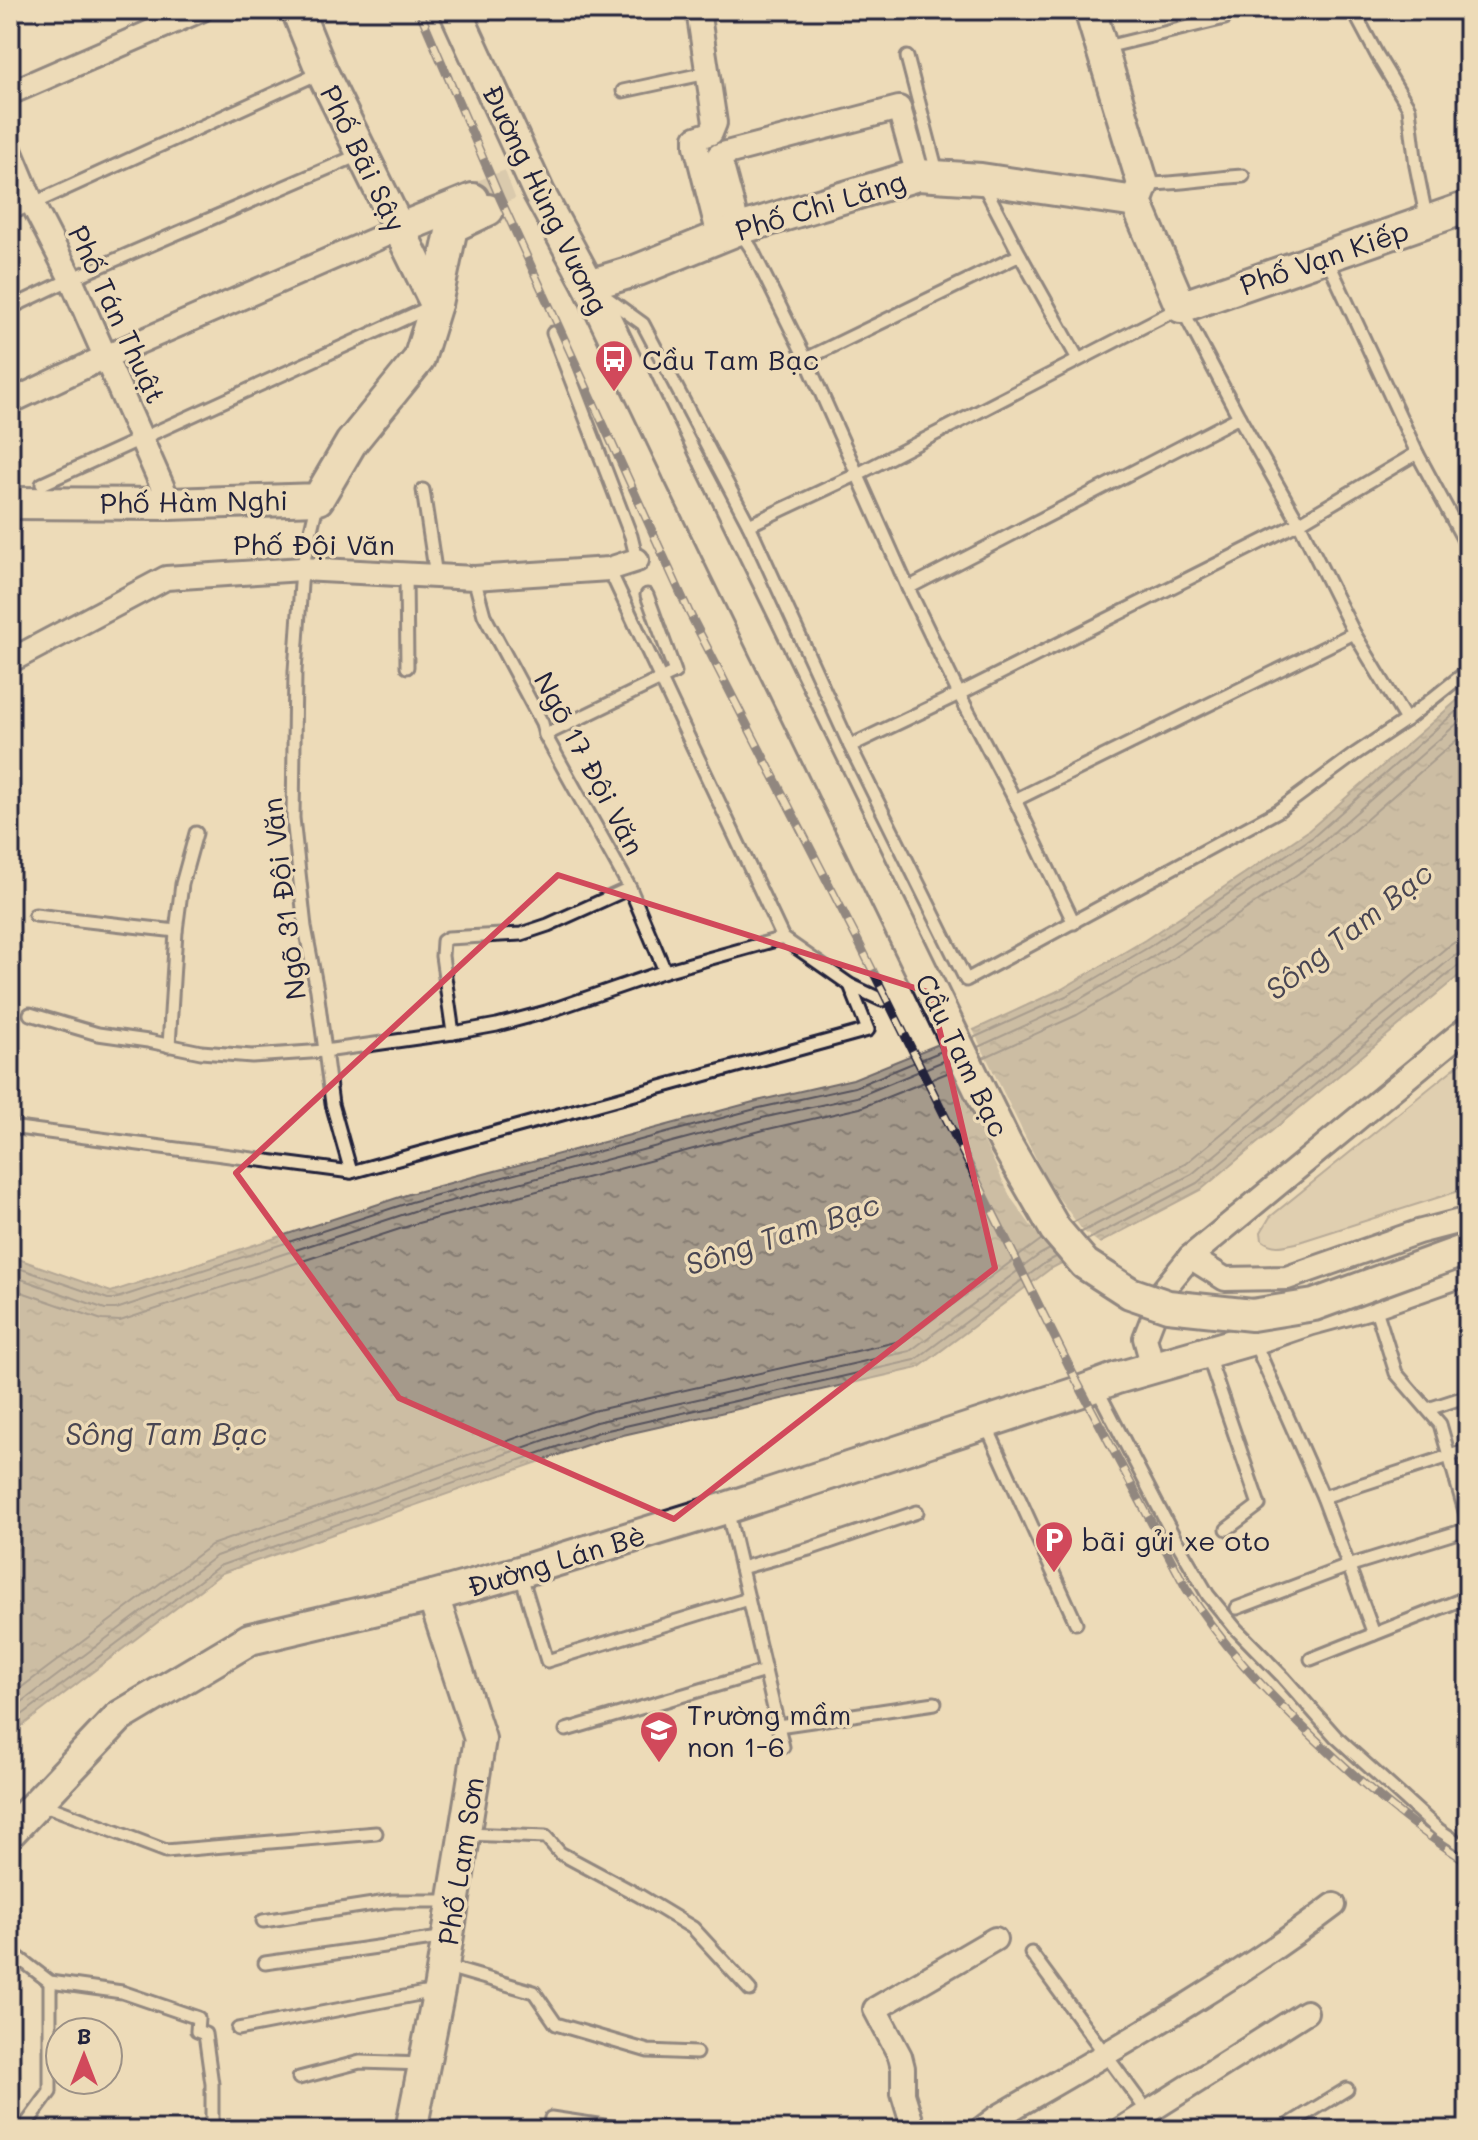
<svg xmlns="http://www.w3.org/2000/svg" width="1478" height="2140" font-family="Mali,sans-serif">
  <defs>
    <pattern id="water-ripples" width="26" height="14" patternUnits="userSpaceOnUse" patternTransform="scale(2)"><rect width="26" height="14" fill="#a59a8b"/><path d="M2 4q2-2 4 0t4 0M15 11q2-2 4 0t4 0" fill="none" stroke="#867d73"/></pattern>
  </defs>
  <rect width="100%" height="100%" fill="#eddbb8"/>
  <filter id="ink" filterUnits="userSpaceOnUse"><feTurbulence type="fractalNoise" baseFrequency=".0125" numOctaves="2"/><feDisplacementMap in="SourceGraphic" scale="16" xChannelSelector="R" yChannelSelector="G"/><feConvolveMatrix kernelMatrix="1 2 1 2 8 2 1 2 1" color-interpolation-filters="sRGB"/></filter>
  <g filter="url(#ink)">
    <path fill="#d0c0a6" stroke="#797170" stroke-width="2" d="M1468 1057V1188L1296 1243C1283 1246 1273 1249 1262 1240L1261 1232 1270 1217Z"/>
    <path fill="url(#water-ripples)" stroke="#716a6b" stroke-width="2" d="M1468 691V968L1202 1189 1050 1269 918 1368 601 1440 222 1573 10 1735V1256L111 1292 409 1194 757 1101 853 1079 976 1029 1062 989 1145 940 1308 831Z"/>
    <path fill="#eddbb8" d="M971 1026 1049 1185 1083 1231 1103 1246 1069 1264 1042 1241 1011 1198 936 1041Z"/>
    <g fill="none" stroke-linecap="round" stroke-linejoin="round">
      <g stroke="#56525b" stroke-width="2">
        <path d="M973 1038 1066 996 1149 947 1313 837 1468 701"/>
        <path d="M978 1047 1070 1005 1154 956 1318 846 1468 714"/>
        <path d="M983 1058 1077 1015 1161 966 1229 921 1327 854 1468 730"/>
        <path d="M1072 1223 1185 1164 1446 948 1455 942 1468 940"/>
        <path d="M1080 1233 1192 1174 1453 957 1461 953 1468 952"/>
        <path d="M1087 1240 1197 1183 1460 964 1468 962"/>
        <path d="M10 1265 108 1299H114L411 1202 759 1108 855 1087 942 1051"/>
        <path d="M10 1275 105 1309H116L414 1211 762 1118 857 1097 946 1060"/>
        <path d="M10 1288 102 1320 120 1321 418 1223 764 1130 860 1108 952 1071"/>
        <path d="M10 1696 211 1545 593 1411 905 1340 1042 1239"/>
        <path d="M10 1711 216 1556 596 1422 910 1351 1039 1255 1050 1249"/>
        <path d="M10 1724 219 1566 599 1432 915 1360 1045 1263 1056 1257"/>
      </g>
      <path stroke="#c4b69f" stroke-width="30" stroke-dasharray="30 15" stroke-linecap="butt" d="M482 195 511 184"/>
      <g stroke="#22223b" stroke-width="17">
        <g id="lane">
          <path d="M1353 10 1377 55 1409 108 1416 166 1427 221"/>
          <path d="M1102 48 1225 18"/>
          <path d="M907 57 937 172"/>
          <path d="M623 91 707 73"/>
          <path d="M983 184 1020 255 1078 359"/>
          <path d="M1144 184C1177 184 1210 178 1243 176"/>
          <path d="M10 214 319 73"/>
          <path d="M740 232 751 248 806 359 908 588 959 694 1015 800 1074 923"/>
          <path d="M1326 257 1417 453 1468 548"/>
          <path d="M603 295 643 324 749 525 850 746 966 980 1278 811 1355 754 1406 720 1461 676 1468 667"/>
          <path d="M10 308 71 279 361 154"/>
          <path d="M553 333 631 536 637 560"/>
          <path d="M806 359 1020 255"/>
          <path d="M42 484 430 307"/>
          <path d="M423 490 436 576"/>
          <path d="M318 500 302 569 295 671 293 818 305 927 317 990 332 1104 351 1172"/>
          <path d="M749 525 856 475 1181 307 1239 417 1299 523 1354 633 1406 720"/>
          <path d="M609 569 783 938"/>
          <path d="M406 574 407 667"/>
          <path d="M474 578 484 615 542 723 545 735 630 888 665 971"/>
          <path d="M908 588 1239 417"/>
          <path d="M545 735 675 672 647 595"/>
          <path d="M850 746 959 694 1299 523 1417 453"/>
          <path d="M1015 800 1354 633"/>
          <path d="M35 915 176 931"/>
          <path d="M30 1014 98 1034 148 1041 201 1052 252 1056 325 1051 453 1033 497 1025 546 1012 665 971 783 938 850 985 882 1000"/>
          <path d="M453 1033 442 956 443 941 448 938 521 934 548 925 630 888"/>
          <path d="M169 1046 176 931 182 884 196 833"/>
          <path d="M10 1127 351 1172 868 1030 850 985"/>
          <path d="M1374 1303 1396 1373 1440 1424 1468 1522"/>
          <path d="M1253 1339 1323 1497 1374 1634"/>
          <path d="M1207 1353 1259 1505 1227 1529"/>
          <path d="M1097 1389 1174 1537 1208 1595 1236 1629 1283 1677 1336 1737 1439 1830 1468 1849"/>
          <path d="M1428 1409 1468 1396"/>
          <path d="M985 1423 1076 1623"/>
          <path d="M1323 1497 1468 1450"/>
          <path d="M727 1509 783 1747"/>
          <path d="M741 1568 809 1549 917 1512"/>
          <path d="M520 1572 547 1661 748 1599"/>
          <path d="M1237 1608 1348 1566 1468 1529"/>
          <path d="M1311 1659 1468 1597"/>
          <path d="M778 1726 935 1703"/>
          <path d="M566 1730 765 1671"/>
          <path d="M42 1804 166 1851 376 1833"/>
          <path d="M465 1834 546 1837 560 1853 640 1896 693 1928 750 1990"/>
          <path d="M263 1921 393 1901H453"/>
          <path d="M10 1951 50 1982 122 1992 198 2018 197 2031 205 2034 212 2084V2130"/>
          <path d="M1031 1953 1147 2111"/>
          <path d="M265 1963 447 1937"/>
          <path d="M444 1966 534 1992 556 2024 648 2051 696 2053"/>
          <path d="M238 2029 435 1991"/>
          <path d="M299 2078 360 2062 424 2064"/>
          <path d="M22 2130 50 2092V1982"/>
          <path d="M549 2130 551 2118 631 2130"/>
          <path d="M1280 2130 1347 2089"/>
        </g>
      </g>
      <g stroke="#22223b" stroke-width="28">
        <g id="street">
          <path d="M698 10 715 123 711 133 696 138V146L719 236"/>
          <path d="M10 93 201 10"/>
          <path d="M10 150 33 205 71 279 170 504"/>
          <path d="M739 229 719 155 899 108 918 175"/>
          <path d="M10 402 105 357 399 229"/>
          <path d="M10 661 166 578 302 569 474 578 609 569 637 560"/>
          <path d="M1190 1257 1225 1279 1287 1278 1418 1232 1468 1219"/>
          <path d="M1153 1367 1145 1338 1164 1289 1190 1257 1468 1027"/>
          <path d="M914 2130 903 2094V2068L900 2056 875 2009 995 1939"/>
          <path d="M980 2130 996 2118C1111 2051 1229 1985 1334 1905"/>
          <path d="M1120 2130 1306 2012"/>
        </g>
      </g>
      <g stroke="#22223b" stroke-width="36">
        <g id="secondary">
          <path d="M297 10 322 72 436 304"/>
          <path d="M455 10 539 193 589 285 679 473"/>
          <path d="M1090 10 1143 184 1136 202"/>
          <path d="M399 229 473 199"/>
          <path d="M589 285 638 270 739 229 918 175 981 179 1136 202 1181 307 1468 207"/>
          <path d="M10 503 170 504 318 499 351 443 419 359 436 304 452 227 488 210"/>
          <path d="M10 1832 119 1717 250 1639 433 1596 519 1572 726 1508 1082 1391 1117 1378 1253 1339 1308 1320 1374 1302 1468 1269"/>
          <path d="M411 2130 439 1990 480 1739 433 1596"/>
        </g>
      </g>
      <use href="#lane" stroke="#eddbb8" stroke-width="11"/>
      <use href="#street" stroke="#eddbb8" stroke-width="22"/>
      <use href="#secondary" stroke="#eddbb8" stroke-width="30"/>
      <g stroke="#22223b" stroke-width="9">
        <path id="rail" d="M419 10 500 198 689 612 858 941 1074 1376 1186 1588C1220 1643 1264 1689 1310 1734 1359 1781 1410 1826 1468 1862"/>
      </g>
      <use href="#rail" stroke="#eddbb8" stroke-width="6" stroke-dasharray="18" stroke-linecap="butt"/>
      <g stroke="#22223b" stroke-width="36" stroke-linecap="butt">
        <path id="secondary-bridge" d="M679 473 1006 1144 1055 1229 1085 1264 1130 1293 1168 1306 1252 1315 1314 1305 1468 1249"/>
      </g>
      <use href="#secondary-bridge" stroke="#eddbb8" stroke-width="30"/>
    </g>
  </g>
  <path d="M0 0H1478V2140H0ZM558 875 931 993 995 1268 674 1519 399 1398 236 1173Z" fill="#eddbb8" fill-opacity=".55" fill-rule="evenodd"/>
  <path fill="none" stroke="#d1495b" stroke-width="6" stroke-linejoin="round" d="M558 875 931 993 995 1268 674 1519 399 1398 236 1173Z"/>
  <defs>
    <g id="bus-pin" transform="scale(2)"><path d="M0 17L-7.5 6A9.5 9.5 0 1 1 7.5 6Z" fill="#d1495b" stroke="#eddbb8"/><path d="M-5-6H5V4H4V6H2V4H-2V6H-4V4H-5ZM-3.5-4V0h7V-4ZM-3.5 1.2v1.5H-2V1.2ZM2 1.2v1.5H3.5V1.2Z" fill="#fff"/></g>
    <g id="parking-pin" transform="scale(2)"><path d="M0 17L-7.5 6A9.5 9.5 0 1 1 7.5 6Z" fill="#d1495b" stroke="#eddbb8"/><path d="M-3.5-5.5H1a3.5 3.5 0 0 1 0 7H-1V5.5H-3.5ZM-1-3.4V-.6H.8a1.4 1.4 0 0 0 0-2.8Z" fill="#fff"/></g>
    <g id="school-pin" transform="scale(2)"><path d="M0 17L-7.5 6A9.5 9.5 0 1 1 7.5 6Z" fill="#d1495b" stroke="#eddbb8"/><path d="M0-5L7-2L0 1L-7-2ZM-4 1L0 2.5L4 1V4Q0 6-4 4Z" fill="#fff"/></g>
  </defs>
  <g fill-rule="evenodd">
    <use href="#bus-pin" x="614" y="359"/>
    <use href="#parking-pin" x="1054" y="1540"/>
    <use href="#school-pin" x="659" y="1730"/>
  </g>
  <g text-anchor="middle" dominant-baseline="central" stroke-width="7" stroke-linejoin="round" paint-order="stroke">
    <g font-size="28" fill="#22223b" stroke="#eddbb8">
      <text transform="translate(364 158) rotate(64)">Phố Bãi Sậy</text>
      <text transform="translate(546 199) rotate(64)">Đường Hùng Vương</text>
      <text transform="translate(820 205) rotate(-17)">Phố Chi Lăng</text>
      <text transform="translate(1324 257) rotate(-19)">Phố Vạn Kiếp</text>
      <text transform="translate(118 314) rotate(65)">Phố Tán Thuật</text>
      <text transform="translate(194 501) rotate(-1)">Phố Hàm Nghi</text>
      <text x="314" y="544">Phố Đội Văn</text>
      <text transform="translate(590 763) rotate(62)">Ngõ 17 Đội Văn</text>
      <text transform="translate(283 899) rotate(-97)">Ngõ 31 Đội Văn</text>
      <text transform="translate(963 1055) rotate(64)">Cầu Tam Bạc</text>
      <text transform="translate(556 1560) rotate(-17)">Đường Lán Bè</text>
      <text transform="translate(460 1861) rotate(-81)">Phố Lam Sơn</text>
    </g>
    <g font-size="28" fill="#22223b" stroke="#eddbb8" text-anchor="start">
      <text x="642" y="359">Cầu Tam Bạc</text>
      <text x="1082" y="1540">bãi gửi xe oto</text>
      <text x="687" y="1714">Trường mầm<tspan x="687" dy="32">non 1-6</tspan></text>
    </g>
    <g font-size="30" font-style="italic" fill="#494653" stroke="#eddbb8">
      <text transform="translate(1348 930) rotate(-38)">Sông Tam Bạc</text>
      <text transform="translate(782 1233) rotate(-18)">Sông Tam Bạc</text>
      <text x="166" y="1433">Sông Tam Bạc</text>
    </g>
  </g>
  <rect width="1478" height="2140" fill="none" stroke="#eddbb8" stroke-width="40"/>
  <rect x="20" y="20" width="1438" height="2100" fill="none" stroke="#22223b" stroke-width="3" filter="url(#ink)"/>
  <g transform="translate(84 2056)"><circle r="38" fill="#eddbb8" stroke="#9c9186" stroke-width="2"/>
  <path d="M0-6L14 30L0 20L-14 30Z" fill="#d1495b"/>
  <text y="-12" font-size="22" font-weight="bold" text-anchor="middle" fill="#22223b">B</text>
  </g>
</svg>
